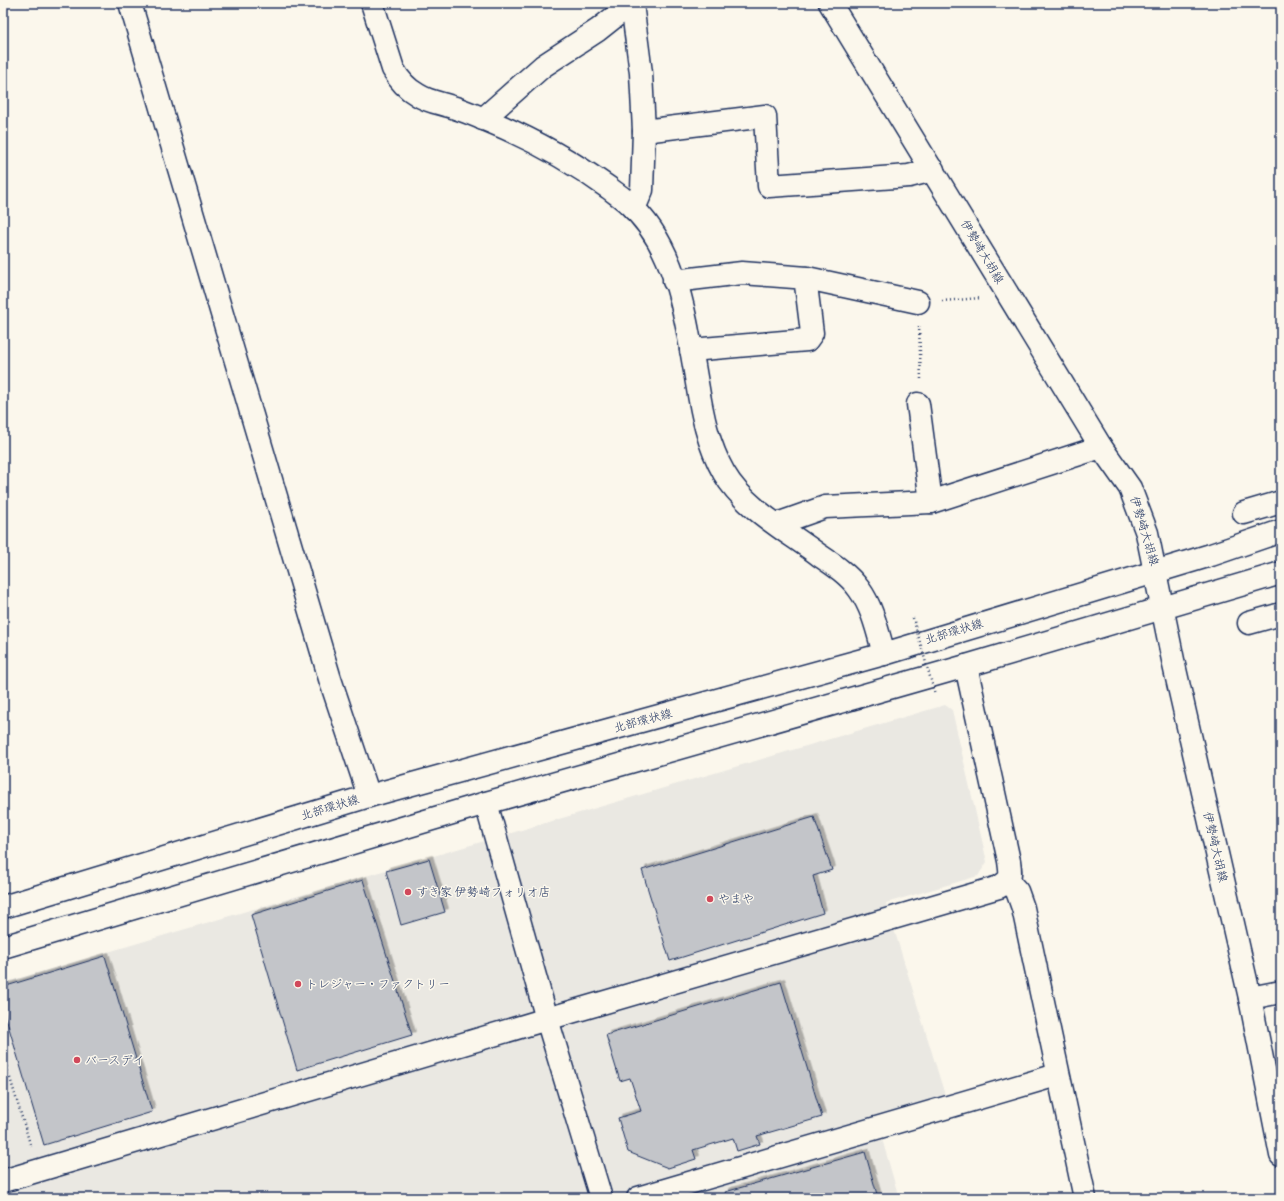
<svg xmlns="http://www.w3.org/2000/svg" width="1284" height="1201" font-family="Pangolin,'Klee One',sans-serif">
  <defs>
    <filter id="shadow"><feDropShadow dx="3.5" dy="-3.5" stdDeviation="0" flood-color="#0004"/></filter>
  </defs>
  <rect width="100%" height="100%" fill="#fbf7ec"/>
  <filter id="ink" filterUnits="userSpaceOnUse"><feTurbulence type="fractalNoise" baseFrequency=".025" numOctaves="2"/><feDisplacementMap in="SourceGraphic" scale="8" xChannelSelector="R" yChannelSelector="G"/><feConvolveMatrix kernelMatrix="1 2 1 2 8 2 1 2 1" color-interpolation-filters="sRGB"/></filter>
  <g filter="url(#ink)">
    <path fill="#eae8e2" d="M945 705 952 710 987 862 978 876 886 903 952 1118 882 1139 899 1198H3V983Z"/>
    <g fill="#c3c5c9" stroke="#1b2f5e" filter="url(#shadow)">
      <path d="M814 817 832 870 813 876 823 913 670 961 642 870Z"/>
      <path d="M429 859 445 912 401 925 386 871Z"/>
      <path d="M363 880 412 1035 297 1070 251 915Z"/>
      <path d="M105 956 152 1112 44 1145 3 1008V987Z"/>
      <path d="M781 982 822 1117 757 1136 760 1144 737 1151 733 1138 693 1150 696 1159 668 1168 628 1152 618 1118 641 1111 630 1078 620 1081 606 1035Z"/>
      <path d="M865 1152 878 1198H727L725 1192Z"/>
    </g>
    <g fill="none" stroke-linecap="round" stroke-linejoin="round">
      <g stroke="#1b2f5e" stroke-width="25">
        <g id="minor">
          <path d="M130 3 330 679 369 796"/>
          <path d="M372 3 393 69C399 80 407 89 418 95 427 101 439 103 449 106 463 110 477 116 491 122 532 139 573 162 609 188 615 193 622 197 628 203 678 247 686 321 697 383 702 414 708 445 724 473 744 508 787 531 819 555 834 565 849 575 859 589 873 608 878 633 884 654"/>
          <path d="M483 119 543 66 598 30 632 3"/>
          <path d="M644 131 765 116 769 186 909 176 933 170"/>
          <path d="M634 209 642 190 644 131 641 73 632 4 635 3"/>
          <path d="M807 278 918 302"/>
          <path d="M674 281 742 273 807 278 806 285 812 333 807 340 691 350"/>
          <path d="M918 404 931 502"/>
          <path d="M1244 513 1281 502"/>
          <path d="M777 524 825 507 931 502 1101 447"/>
          <path d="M1249 623 1281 614"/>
          <path d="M486 803 547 1019 601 1198"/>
          <path d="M1008 881 1017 891 1023 908 1085 1198"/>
          <path d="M3 907 369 796 884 654 1211 555 1281 531"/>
          <path d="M3 947 486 803 966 666 1281 573"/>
          <path d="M1250 998 1281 992"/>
          <path d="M3 1181 547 1019 999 887C1012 879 1011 876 1009 861L966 666"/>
          <path d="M638 1198 1057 1075"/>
        </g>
      </g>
      <g stroke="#1b2f5e" stroke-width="25">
        <path id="major" d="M830 3 1101 447 1130 488 1147 533 1174 665 1250 998 1281 1155"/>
      </g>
      <g stroke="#1b2f5e" stroke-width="2.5" stroke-dasharray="1 3" stroke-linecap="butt">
        <path d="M942 301 981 298"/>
        <path d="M919 326 921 379"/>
        <path d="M3 1055 31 1147"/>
      </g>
      <use href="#minor" stroke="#fbf7ec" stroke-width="22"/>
      <use href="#major" stroke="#fbf7ec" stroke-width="22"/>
      <path stroke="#1b2f5e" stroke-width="2.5" stroke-dasharray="1 3" stroke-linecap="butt" d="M913 618 935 694"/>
    </g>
  </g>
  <g fill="#d1495b" stroke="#fbf7ec" stroke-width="1.5">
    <circle cx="408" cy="892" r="4"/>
    <circle cx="710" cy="899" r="4"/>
    <circle cx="298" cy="984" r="4"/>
    <circle cx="77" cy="1060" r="4"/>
  </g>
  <g text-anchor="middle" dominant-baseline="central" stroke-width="3" stroke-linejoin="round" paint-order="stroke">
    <g font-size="12" fill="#1b2f5e" stroke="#fbf7ec">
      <text transform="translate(982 252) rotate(59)">伊勢崎大胡線</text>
      <text transform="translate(1144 531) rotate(73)">伊勢崎大胡線</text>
      <text transform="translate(954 632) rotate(-17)">北部環状線</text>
      <text transform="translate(643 721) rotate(-15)">北部環状線</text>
      <text transform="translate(330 808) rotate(-17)">北部環状線</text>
      <text transform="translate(1215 847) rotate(77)">伊勢崎大胡線</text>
    </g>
    <g font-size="12" fill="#1b2f5e" stroke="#fbf7ec" text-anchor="start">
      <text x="416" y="892">すき家 伊勢崎フォリオ店</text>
      <text x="718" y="899">やまや</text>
      <text x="306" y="984">トレジャー・ファクトリー</text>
      <text x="85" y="1060">バースデイ</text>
    </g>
  </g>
  <rect width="1284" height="1201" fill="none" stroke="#fbf7ec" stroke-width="16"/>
  <rect x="8" y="8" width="1268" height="1185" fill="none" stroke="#1b2f5e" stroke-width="1.5" filter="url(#ink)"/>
</svg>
